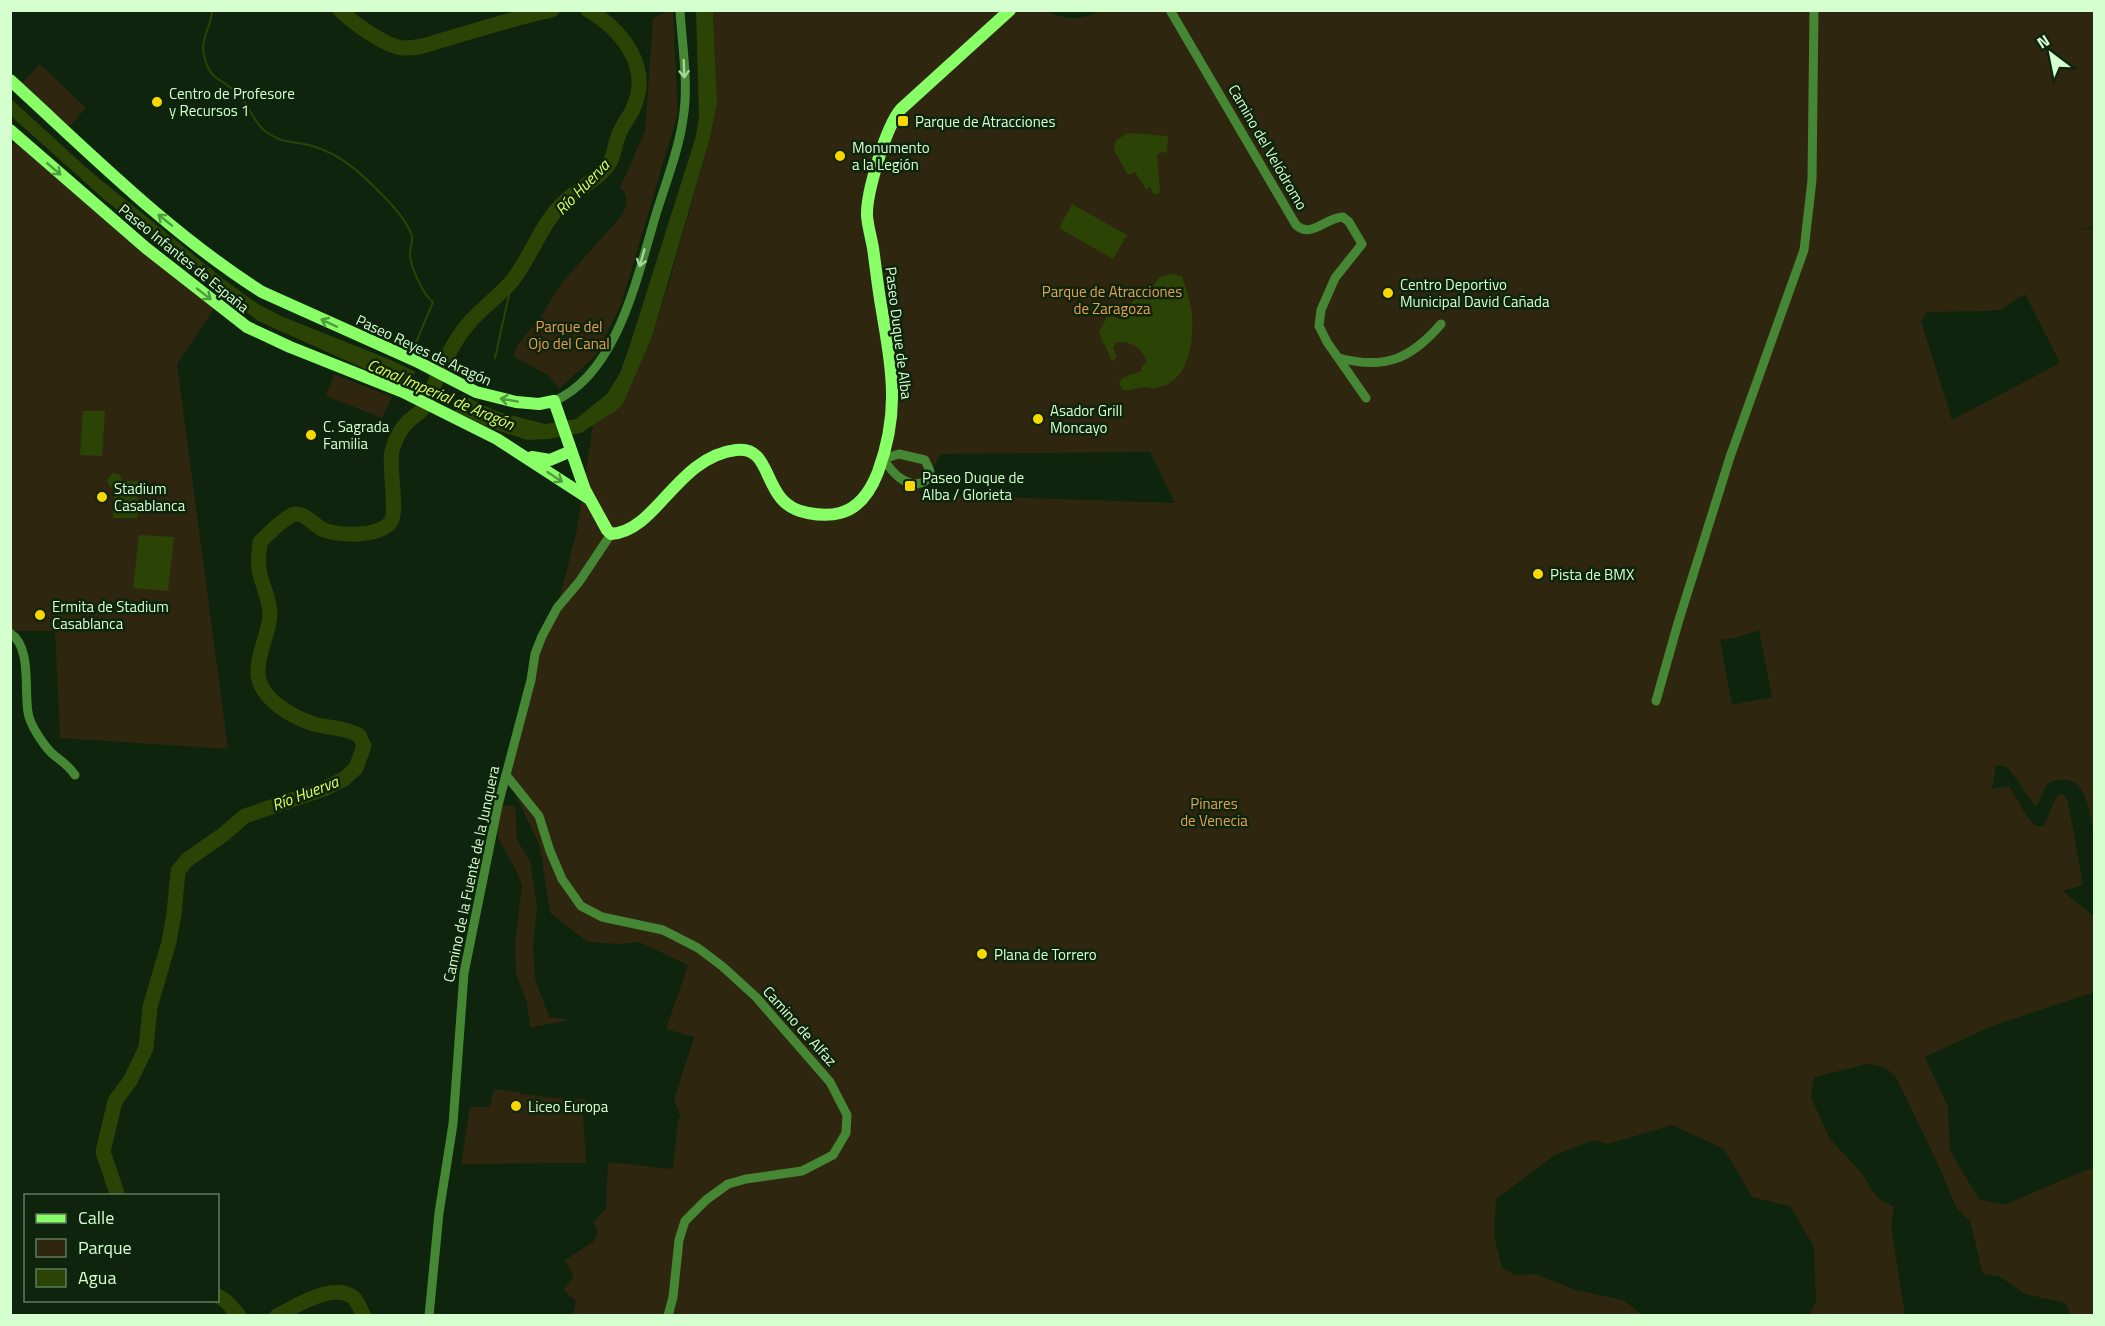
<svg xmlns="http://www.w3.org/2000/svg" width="2105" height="1326" font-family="'Titillium Web',sans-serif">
  <rect width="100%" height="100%" fill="#0e240c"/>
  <g fill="#2f260f" fill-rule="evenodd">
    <path d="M1044 10C1067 21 1081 20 1104 10L2094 11V226L2080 230 2094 228V835C2090 818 2089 784 2067 780 2061 779 2055 779 2049 783 2043 788 2040 801 2036 807L2008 768 1998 765 1996 766 1992 789 2009 786C2018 799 2025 817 2036 826H2044L2056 797 2061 794 2065 796 2068 802 2083 885 2063 891 2092 915H2094V992L1992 1026 1925 1057 1948 1107 1950 1151 1979 1199 2004 1205 2081 1172 2094 1168V1315H2071L2065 1303 2025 1294 1999 1276 1983 1274 1970 1221 1957 1209 1937 1162 1896 1077 1886 1068 1868 1064 1814 1077 1811 1097 1830 1139 1861 1172 1877 1197 1894 1207 1891 1226 1905 1315H1809L1816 1302 1814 1247 1790 1206 1752 1197 1724 1149 1672 1125 1608 1144 1594 1140 1555 1155 1496 1199 1494 1236 1502 1267 1515 1275 1536 1274 1576 1290 1623 1300 1642 1315H573L576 1301 563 1290 574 1277 565 1260 593 1242 598 1232 593 1222 606 1209 608 1162 673 1169 678 1120 681 1117 674 1100 694 1037 666 1029 688 965 639 942 619 944 588 942 550 913 540 846 506 775 535 654 557 608 577 529 593 425 623 404 652 337 670 279 710 138 717 103 713 11ZM2025 294 2060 363 1952 420 1921 321 1927 312 1992 311 2002 309ZM1150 452 1175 503 919 494 941 454ZM1759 630 1772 697 1732 705 1720 640 1735 638Z"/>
    <path d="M668 11H673L678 113 621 305 596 355 559 389 548 375 513 356 519 343 541 317 560 285 623 214C627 205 629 195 620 188L645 131 653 19Z"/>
    <path d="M40 64 86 108 68 128 21 84Z"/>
    <path d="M17 140 216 306 177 364 228 749 60 738 55 631H11L10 148Z"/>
    <path d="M334 374 392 397 382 418 326 396Z"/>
    <path d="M498 805 515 806 517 840 530 861 537 906 533 946 535 978 549 1017 569 1020 530 1028 527 1002 516 975 515 942 522 886 515 868 498 838Z"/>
    <path d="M494 1089 520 1092 521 1094 576 1100 582 1098 595 1106 594 1114H583L586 1163 461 1164 470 1107H490Z"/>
  </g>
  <g fill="#2b4406">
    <path d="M696 11H713L717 103 710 138 652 337 623 404 615 411 581 433 549 439 527 440 490 428 383 377 258 321 106 201 11 116 10 98 90 171 226 281 258 304 281 316 391 360 496 411 545 424 576 419 607 394 620 373 629 348 696 136 699 117Z"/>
    <path d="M1128 133 1168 136 1167 152 1159 153 1157 156 1160 192 1154 195 1150 187 1146 189 1135 172 1128 175 1114 150 1116 140Z"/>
    <path d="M1072 204 1127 235 1113 259 1059 228Z"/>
    <path d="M1171 274 1182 276C1186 289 1191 303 1192 317 1194 344 1188 384 1155 388 1152 389 1148 387 1146 387 1137 387 1132 391 1123 390L1119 384 1122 378 1141 371 1142 366 1147 362C1143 348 1131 341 1117 342L1113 347 1117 358 1112 361C1108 350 1102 342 1099 332L1108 315 1123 320 1134 299V289L1152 288 1159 277Z"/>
    <path d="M83 411H105L102 456 80 455Z"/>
    <path d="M113 473 120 475 122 481H139L137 518H113L114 489 109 486 107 480Z"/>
    <path d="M139 535 174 537 168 591 133 588Z"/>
  </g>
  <path fill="#0e240c" d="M417 369 464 392 454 414 404 391Z"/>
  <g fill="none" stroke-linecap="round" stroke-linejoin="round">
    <g stroke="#2b4406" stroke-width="2">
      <path d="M212 10C212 26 200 38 204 55 209 80 219 77 235 91 248 101 252 121 265 131 284 145 292 140 312 146 344 154 370 182 392 205 399 213 409 226 412 236 413 241 410 248 410 254 410 266 423 295 433 302L412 352"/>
      <path d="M495 358 512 281"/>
    </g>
    <g stroke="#2b4406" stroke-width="15">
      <path d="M340 10C353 23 385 46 403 48 420 49 438 41 453 37 486 27 519 17 552 10"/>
      <path d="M433 387C443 365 453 341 469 323 482 308 499 296 512 281 531 257 540 226 562 204 576 189 598 181 610 162 615 153 615 141 620 132 624 122 632 114 635 104 650 65 621 29 588 10"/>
      <path d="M118 1196 103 1152 115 1101 130 1081 146 1048 150 1007 169 942 174 914 178 871 187 860 224 834 245 816 324 789 344 779 356 768 364 746 359 735C344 728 330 728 314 724 292 717 260 699 258 674 257 653 269 634 270 615 270 600 263 587 260 574 257 564 259 552 260 542 267 535 283 519 292 515 304 510 314 526 324 530 341 536 377 537 390 523 399 512 388 469 392 451 394 444 399 432 404 426 413 414 421 416 428 400"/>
      <path d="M218 1296 227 1302 239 1316"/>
      <path d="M277 1316C296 1306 336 1280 355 1299 358 1303 361 1311 364 1316"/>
    </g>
    <g stroke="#458734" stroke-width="9">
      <path d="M1170 10 1296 225C1312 239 1326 217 1343 217L1349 222 1362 244 1335 278 1321 310 1319 326 1327 342 1366 398"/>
      <path d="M1339 358C1385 370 1411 359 1441 324"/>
      <path d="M554 401C619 373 638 272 657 211 666 182 679 149 683 119 689 84 682 46 680 10"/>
      <path d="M899 454 925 460 930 471C928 487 911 486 900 478 893 473 888 466 883 459Z"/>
      <path d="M10 633C32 647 24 689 28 712 29 724 45 748 55 756 63 762 69 766 75 775"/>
      <path d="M1656 701 1678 623 1730 457 1804 250 1812 180 1814 10"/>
      <path d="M506 775 539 816 550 851 562 879 581 906 602 917 663 930 698 948 722 966 756 997 830 1082 847 1115 846 1133 833 1155 802 1171 746 1179 728 1184 706 1200 685 1221 679 1240 673 1297 668 1316"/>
      <path d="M429 1316 439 1213 453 1124 464 973 498 805 531 680 535 654 542 636 557 608 579 582 611 534"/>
    </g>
    <g stroke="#88ff67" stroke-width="12">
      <path d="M10 80C91 154 169 233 262 292L416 361 476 392 516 402 539 404 554 401 585 490 607 530 611 534C656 532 677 457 736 450 776 445 759 505 808 513 818 515 829 516 840 513 860 508 871 490 878 472 900 412 892 372 882 311 878 290 876 269 873 248 871 237 868 227 867 216 866 194 886 126 901 109L1010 10"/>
      <path d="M10 130 146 248 247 327 290 347 403 392 497 439 588 498"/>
      <path d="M532 457 550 460 571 451"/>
    </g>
  </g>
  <defs><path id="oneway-shaft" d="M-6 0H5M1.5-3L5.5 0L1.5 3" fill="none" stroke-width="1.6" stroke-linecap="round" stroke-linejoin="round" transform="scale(1.5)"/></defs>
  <g stroke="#a3d599">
    <use href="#oneway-shaft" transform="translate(684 69) rotate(88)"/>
    <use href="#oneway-shaft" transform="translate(642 258) rotate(106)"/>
  </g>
  <g stroke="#519c3e">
    <use href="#oneway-shaft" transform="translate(54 169) rotate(41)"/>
    <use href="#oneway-shaft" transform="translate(165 220) rotate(-141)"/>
    <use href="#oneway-shaft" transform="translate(204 294) rotate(38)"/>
    <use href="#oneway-shaft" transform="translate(329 323) rotate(-155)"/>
    <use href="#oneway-shaft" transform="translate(509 400) rotate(-170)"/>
    <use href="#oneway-shaft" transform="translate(555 477) rotate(34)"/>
  </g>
  <g fill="#fbd700" stroke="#0e240c" stroke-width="2">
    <circle cx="157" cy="102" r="6"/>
    <rect x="897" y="115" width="12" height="12" rx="3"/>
    <circle cx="840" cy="156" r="6"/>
    <circle cx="1388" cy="293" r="6"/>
    <circle cx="1038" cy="419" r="6"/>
    <circle cx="311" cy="435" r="6"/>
    <rect x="904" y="480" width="12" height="12" rx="3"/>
    <circle cx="102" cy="497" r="6"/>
    <circle cx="1538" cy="574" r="6"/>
    <circle cx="40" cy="615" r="6"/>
    <circle cx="982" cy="954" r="6"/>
    <circle cx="516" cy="1106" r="6"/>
  </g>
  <g text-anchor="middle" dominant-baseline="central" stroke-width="5" stroke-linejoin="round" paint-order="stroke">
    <g font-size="15" fill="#d6ffd0" stroke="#0e240c" text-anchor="start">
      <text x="169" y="93">Centro de Profesore<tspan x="169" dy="17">y Recursos 1</tspan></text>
      <text x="915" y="121">Parque de Atracciones</text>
      <text x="852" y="147">Monumento<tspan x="852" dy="17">a la Legión</tspan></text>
      <text x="1400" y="284">Centro Deportivo<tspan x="1400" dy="17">Municipal David Cañada</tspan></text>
      <text x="1050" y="410">Asador Grill<tspan x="1050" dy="17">Moncayo</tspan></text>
      <text x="323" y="426">C. Sagrada<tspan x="323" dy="17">Familia</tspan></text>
      <text x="922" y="477">Paseo Duque de<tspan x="922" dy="17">Alba / Glorieta</tspan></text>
      <text x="114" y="488">Stadium<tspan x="114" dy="17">Casablanca</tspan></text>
      <text x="1550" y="574">Pista de BMX</text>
      <text x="52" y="606">Ermita de Stadium<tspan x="52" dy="17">Casablanca</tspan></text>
      <text x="994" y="954">Plana de Torrero</text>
      <text x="528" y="1106">Liceo Europa</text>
    </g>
    <g font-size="15" fill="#d6ffd0" stroke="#0e240c">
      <text transform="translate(1268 147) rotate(60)">Camino del Velódromo</text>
      <text transform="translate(184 258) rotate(39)">Paseo Infantes de España</text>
      <text transform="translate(899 333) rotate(83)">Paseo Duque de Alba</text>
      <text transform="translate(424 350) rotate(25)">Paseo Reyes de Aragón</text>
      <text transform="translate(471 874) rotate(-78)">Camino de la Fuente de la Junquera</text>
      <text transform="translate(800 1026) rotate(48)">Camino de Alfaz</text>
    </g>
    <g font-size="15" fill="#e79e53" stroke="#0e240c">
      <text x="1112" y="291">Parque de Atracciones<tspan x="1112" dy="17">de Zaragoza</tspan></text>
      <text x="569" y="326">Parque del<tspan x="569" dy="17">Ojo del Canal</tspan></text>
      <text x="1214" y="803">Pinares<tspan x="1214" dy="17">de Venecia</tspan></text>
    </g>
    <g font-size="16" font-style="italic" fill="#dcff5e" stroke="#0e240c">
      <text transform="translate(582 187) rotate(-46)">Río Huerva</text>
      <text transform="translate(441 394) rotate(23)">Canal Imperial de Aragón</text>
      <text transform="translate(305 793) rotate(-21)">Río Huerva</text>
    </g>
  </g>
  <rect width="2105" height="1326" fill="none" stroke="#d6ffd0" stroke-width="24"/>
  <rect x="24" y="1194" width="195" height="108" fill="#0e240c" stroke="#5e7c5a" stroke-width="1.5"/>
  <rect x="36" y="1214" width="30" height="9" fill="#88ff67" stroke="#5e7c5a" stroke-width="1.5"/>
  <text x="78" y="1224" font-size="18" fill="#d6ffd0">Calle</text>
  <rect x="36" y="1239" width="30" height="18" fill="#2f260f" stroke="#5e7c5a" stroke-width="1.5"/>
  <text x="78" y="1254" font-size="18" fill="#d6ffd0">Parque</text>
  <rect x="36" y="1269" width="30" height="18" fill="#2b4406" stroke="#5e7c5a" stroke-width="1.5"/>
  <text x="78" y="1284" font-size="18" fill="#d6ffd0">Agua</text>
  <g transform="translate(2051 54) rotate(328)" stroke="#0e240c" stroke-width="4.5" paint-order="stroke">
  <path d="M0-4.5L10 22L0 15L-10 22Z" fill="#d6ffd0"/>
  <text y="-9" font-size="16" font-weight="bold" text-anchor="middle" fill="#d6ffd0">N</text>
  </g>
</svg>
